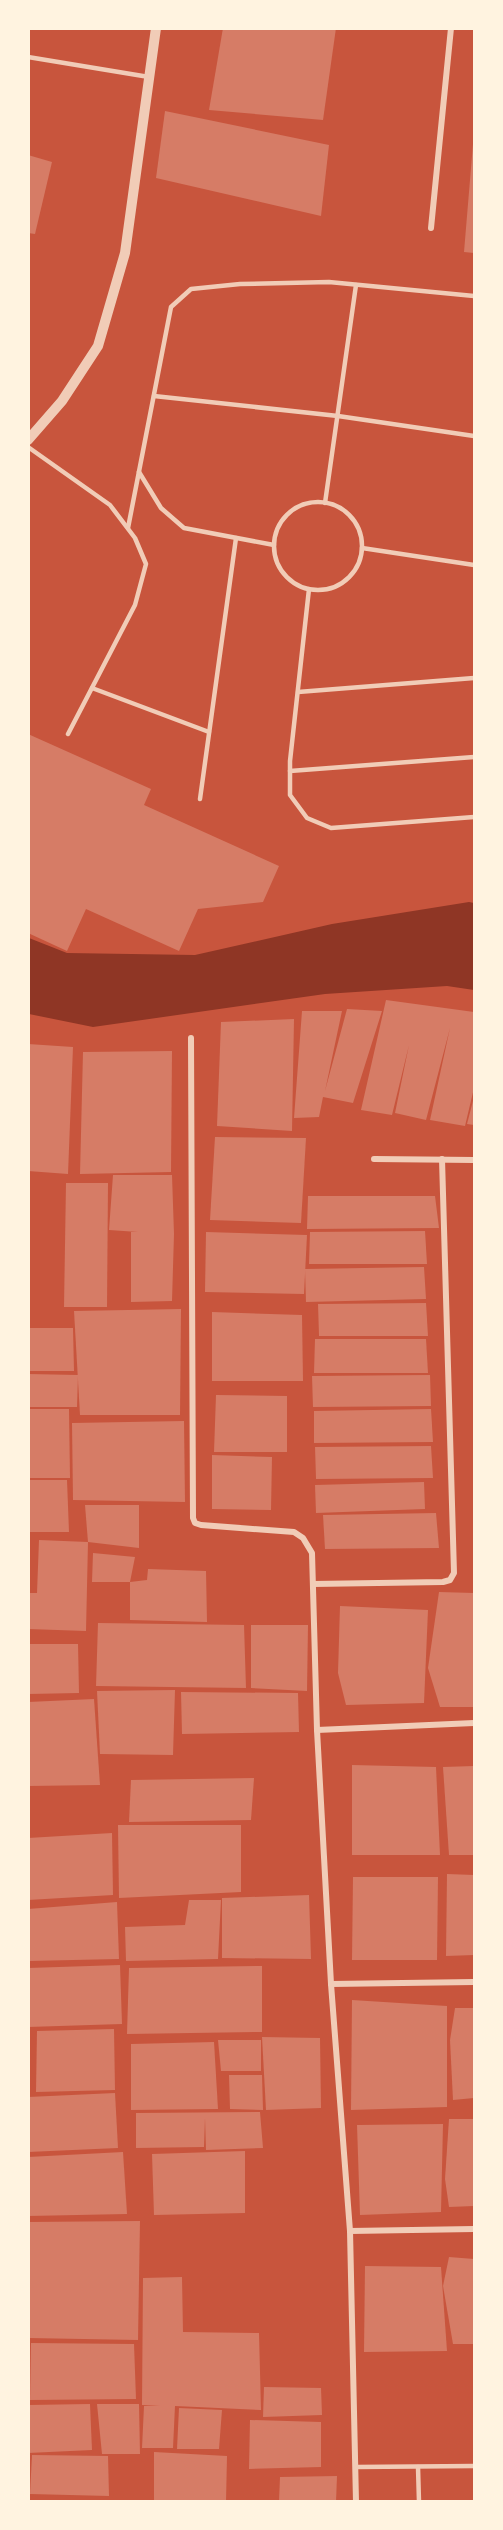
<svg xmlns="http://www.w3.org/2000/svg" width="503" height="2530" font-family="'Zilla Slab',serif">
  <rect width="100%" height="100%" fill="#c8553d"/>
  <path fill="#8f3625" d="M469 902 474 903V990L447 986 325 994 93 1027 29 1014V938L67 953 195 955 332 924Z"/>
  <g fill="#d67c66">
    <path d="M223 28H336L323 120 209 110Z"/>
    <path d="M165 111 329 145 321 216 156 178Z"/>
    <path d="M473 144H474V253L464 252Z"/>
    <path d="M28 155 52 162 35 234 28 233Z"/>
    <path d="M28 734 151 789 144 805 279 866 263 902 198 909 179 951 86 909 67 951 28 933Z"/>
    <path d="M386 1000 474 1012V1088L465 1126 430 1120 450 1028 426 1120 395 1113 409 1045 392 1115 361 1110Z"/>
    <path d="M347 1009 382 1011 353 1103 323 1097 319 1117 294 1118 302 1011H342L325 1091Z"/>
    <path d="M294 1019 292 1131 217 1126 221 1022Z"/>
    <path d="M28 1044 73 1047 68 1174 28 1171Z"/>
    <path d="M172 1051 171 1172 80 1174 83 1052Z"/>
    <path d="M474 1097V1125L467 1124Z"/>
    <path d="M215 1137 306 1138 301 1223 210 1220Z"/>
    <path d="M113 1175H172L174 1234 172 1301 131 1302V1232H138L109 1230Z"/>
    <path d="M66 1183H108L107 1307H64Z"/>
    <path d="M308 1196H435L439 1228 307 1229Z"/>
    <path d="M425 1231 427 1264H309L310 1232Z"/>
    <path d="M206 1232 307 1235 304 1294 205 1292Z"/>
    <path d="M424 1267 426 1299 306 1302 305 1269Z"/>
    <path d="M426 1303 428 1336H319L318 1304Z"/>
    <path d="M181 1309 180 1415H80L74 1311Z"/>
    <path d="M212 1312 302 1315 303 1381H212Z"/>
    <path d="M28 1328H73L74 1371H28Z"/>
    <path d="M315 1339H426L428 1373H314Z"/>
    <path d="M28 1374 78 1375 77 1407H28Z"/>
    <path d="M430 1375 431 1406 313 1407 312 1376Z"/>
    <path d="M216 1395 287 1396V1452H214Z"/>
    <path d="M28 1409H69L70 1478H28Z"/>
    <path d="M431 1409 433 1442 314 1443V1411Z"/>
    <path d="M184 1421 185 1502 73 1500 72 1423Z"/>
    <path d="M431 1446 433 1478 316 1479 315 1447Z"/>
    <path d="M212 1455 272 1457 271 1510 212 1509Z"/>
    <path d="M28 1480H67L69 1532H28Z"/>
    <path d="M424 1482 425 1509 316 1513 315 1485Z"/>
    <path d="M85 1505H139V1548L88 1542Z"/>
    <path d="M436 1513 439 1548 325 1549 323 1515Z"/>
    <path d="M39 1540 88 1542 86 1631 28 1629V1593H37Z"/>
    <path d="M93 1553 135 1557 130 1582 147 1580 148 1569 206 1571 207 1622 130 1620V1582H92Z"/>
    <path d="M439 1592 474 1593V1707H440L428 1668Z"/>
    <path d="M340 1606 428 1610 424 1703 346 1705 338 1673Z"/>
    <path d="M98 1623 244 1625 246 1688 96 1686Z"/>
    <path d="M251 1625H308L307 1691 251 1688Z"/>
    <path d="M28 1644H78L79 1693 28 1694Z"/>
    <path d="M175 1690 173 1755 100 1754 97 1691Z"/>
    <path d="M181 1692 298 1693 299 1732 182 1734Z"/>
    <path d="M94 1699 100 1785 28 1786V1702Z"/>
    <path d="M352 1765 436 1767 440 1855H352Z"/>
    <path d="M474 1766V1855H449L443 1767Z"/>
    <path d="M254 1778 251 1820 129 1822 131 1780Z"/>
    <path d="M118 1825H241V1892L119 1898Z"/>
    <path d="M112 1833 113 1895 28 1900V1838Z"/>
    <path d="M447 1874 474 1875V1955L446 1956Z"/>
    <path d="M353 1877H438L437 1960H352Z"/>
    <path d="M309 1895 311 1959 222 1958V1898Z"/>
    <path d="M189 1900H221L218 1959 126 1961 125 1927 185 1925Z"/>
    <path d="M117 1902 119 1959 28 1961V1909Z"/>
    <path d="M120 1965 122 2024 28 2027V1968Z"/>
    <path d="M262 1966V2032L127 2034 129 1968Z"/>
    <path d="M352 2000 447 2006V2107L351 2110Z"/>
    <path d="M455 2008H474V2098L453 2100 450 2040Z"/>
    <path d="M114 2029 115 2090 36 2092 37 2031Z"/>
    <path d="M262 2037 320 2038 321 2108 266 2110Z"/>
    <path d="M218 2040H261V2071H221Z"/>
    <path d="M214 2042 218 2109 131 2110V2044Z"/>
    <path d="M229 2075H262L263 2110 230 2109Z"/>
    <path d="M115 2093 118 2148 28 2152V2097Z"/>
    <path d="M260 2112 263 2148 206 2150 205 2118 204 2147 136 2148V2113Z"/>
    <path d="M449 2119H474V2206L449 2207 445 2179Z"/>
    <path d="M443 2124 441 2212 360 2215 357 2125Z"/>
    <path d="M245 2151V2213L154 2215 152 2154Z"/>
    <path d="M123 2152 127 2214 28 2216V2157Z"/>
    <path d="M140 2221 138 2340 28 2338V2222Z"/>
    <path d="M449 2257 474 2259V2344H453L443 2286Z"/>
    <path d="M365 2266 441 2267 447 2351 364 2352Z"/>
    <path d="M182 2277 183 2332 259 2333 261 2410 175 2406 173 2448H142L144 2406H160L142 2405 143 2278Z"/>
    <path d="M31 2343 134 2344 136 2399 30 2400Z"/>
    <path d="M264 2387 321 2388 322 2415 263 2417Z"/>
    <path d="M90 2404 92 2450 28 2453V2405Z"/>
    <path d="M97 2404H139L140 2454H102Z"/>
    <path d="M179 2408 222 2410 219 2449H177Z"/>
    <path d="M250 2420 321 2422V2467L249 2469Z"/>
    <path d="M154 2452 227 2456 226 2502H154Z"/>
    <path d="M32 2455 108 2456 109 2496 30 2494Z"/>
    <path d="M337 2476 336 2502H279L280 2477Z"/>
  </g>
  <g fill="none" stroke-linecap="round" stroke-linejoin="round">
    <g stroke="#f1ccb7" stroke-width="4.5">
      <path d="M28 57 149 77"/>
      <path d="M154 396 338 416 474 436"/>
      <path d="M28 447 110 505 135 538 146 564 135 605 68 734"/>
      <path d="M139 472 161 508 184 528 274 545"/>
      <circle cx="318" cy="546" r="44"/>
      <path d="M325 503 356 285"/>
      <path d="M128 528 171 307 191 289 240 284 329 282 474 296"/>
      <path d="M362 548 474 565"/>
      <path d="M309 589 290 761V795L307 818 331 828 474 817"/>
      <path d="M92 688 209 732"/>
      <path d="M298 692 474 678"/>
      <path d="M290 771 474 757"/>
      <path d="M200 799 236 538"/>
      <path d="M356 2467 474 2466"/>
      <path d="M418 2467 419 2502"/>
    </g>
    <g stroke="#f1ccb7" stroke-width="6">
      <path d="M431 228 451 28"/>
      <path d="M191 1038 193 1518 195 1523 201 1525 294 1532 303 1538 312 1553 317 1730 331 1984 350 2231 356 2502"/>
      <path d="M374 1159 474 1160"/>
      <path d="M313 1584 443 1582 450 1580 454 1573 442 1159"/>
      <path d="M317 1730 474 1723"/>
      <path d="M331 1984 474 1982"/>
      <path d="M350 2231 474 2229"/>
    </g>
    <path stroke="#f1ccb7" stroke-width="10" d="M28 440 62 401 98 346 125 253 156 28"/>
  </g>
  <rect width="503" height="2530" fill="none" stroke="#fff3e0" stroke-width="60"/>
</svg>
